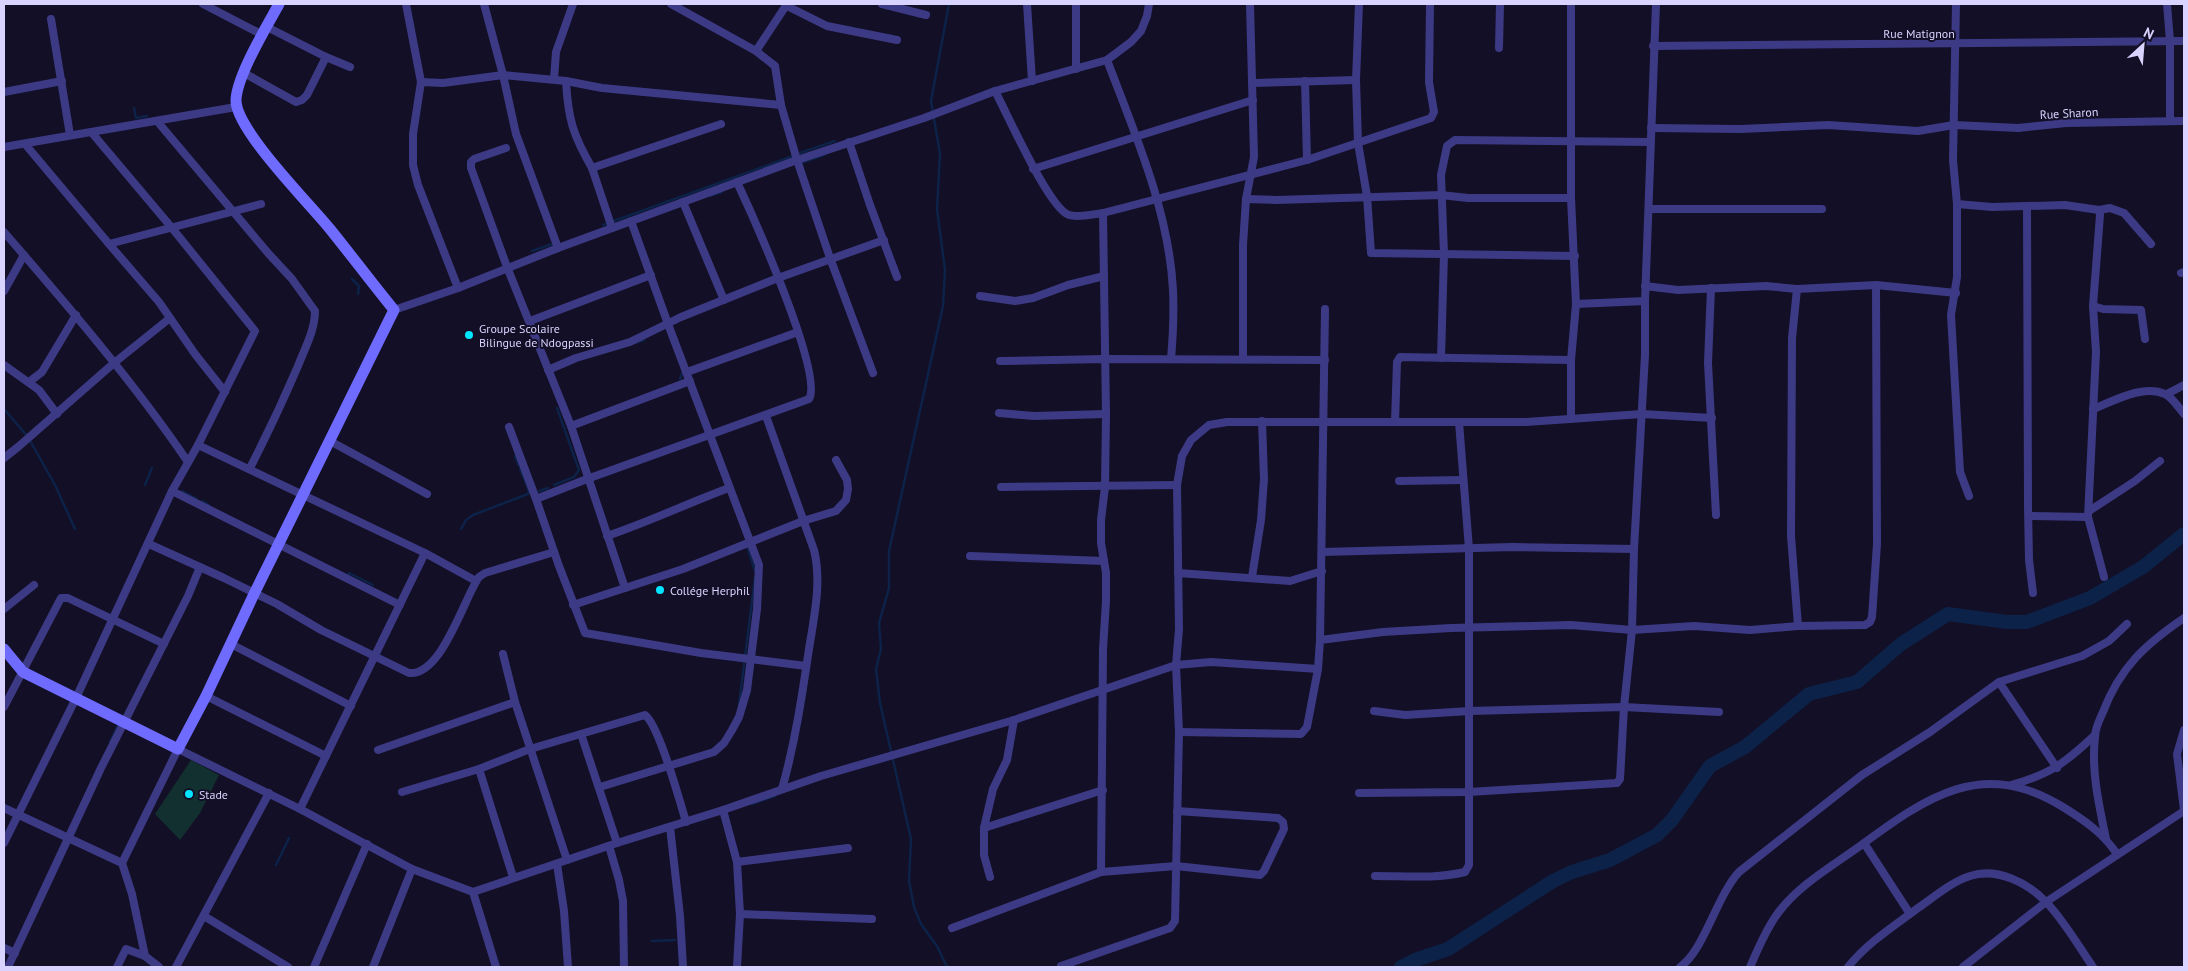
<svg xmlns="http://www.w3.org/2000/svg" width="2188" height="971" font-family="'PT Sans',sans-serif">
  <rect width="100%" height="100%" fill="#130f26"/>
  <path fill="#12302f" d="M191 760 219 775 200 813 180 840 155 814Z"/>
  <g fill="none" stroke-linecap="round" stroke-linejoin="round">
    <g stroke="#0c2248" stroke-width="2.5">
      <path d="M134 108 136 118 147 116"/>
      <path d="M797 154 835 141"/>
      <path d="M801 163 824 155"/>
      <path d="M710 196 722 192"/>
      <path d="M603 225 793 156"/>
      <path d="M532 251 552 244"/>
      <path d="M352 279 359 286 358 294"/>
      <path d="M635 343 644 340"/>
      <path d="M680 379 683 371"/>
      <path d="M4 409 28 437 55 485 75 529"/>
      <path d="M515 456 519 466"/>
      <path d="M145 485 152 468"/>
      <path d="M554 485 574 477 579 470 557 408"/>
      <path d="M182 491 197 499"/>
      <path d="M539 491 548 488"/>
      <path d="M202 501 209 505"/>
      <path d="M461 529 466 520 473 515 528 494 529 491 520 469"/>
      <path d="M747 546 755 571"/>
      <path d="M348 576 349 573 373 585"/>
      <path d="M739 705 755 577"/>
      <path d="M110 742 119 723"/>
      <path d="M752 804 775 796"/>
      <path d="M276 865 289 838"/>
      <path d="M652 941 675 940"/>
      <path d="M947 967 937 946 921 924 914 907 909 881 911 839 880 703 876 669 881 649 879 623 889 588V551L943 306 945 270 937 209 940 154 931 101 949 4"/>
    </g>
    <path stroke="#0c2248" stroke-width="14" d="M1401 967 1415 960 1448 949 1553 881 1572 872 1610 860 1657 835 1672 820 1710 766 1745 747 1809 694 1857 682 1901 644 1948 614 2007 622H2027L2090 598 2143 567 2184 534"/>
    <g stroke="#3d3a85" stroke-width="8">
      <path d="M203 4 263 35"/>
      <path d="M406 4 421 82 413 134V165L418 185 458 288"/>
      <path d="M484 4 503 75 516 134 558 248"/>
      <path d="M671 4 756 51 775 66 781 105 797 160 830 258 873 373"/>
      <path d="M882 4 926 15"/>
      <path d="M1027 4 1032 81"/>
      <path d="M1359 4 1356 80 1358 143 1367 196 1371 253 1575 256"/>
      <path d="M1571 4V198L1576 304 1571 360V419"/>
      <path d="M1956 4 1953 160 1957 204V277L1951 315 1960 472 1969 496"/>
      <path d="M2167 4 2170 41V121"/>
      <path d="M787 6 827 26 897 40"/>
      <path d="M51 19 70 135"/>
      <path d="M267 27 326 57"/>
      <path d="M1653 46 2184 41"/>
      <path d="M1499 48 1500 4"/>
      <path d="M756 51 787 4"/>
      <path d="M1107 60C1135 134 1169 211 1173 290 1174 313 1173 336 1171 359"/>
      <path d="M1076 69V4"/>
      <path d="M244 73 296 102 302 100 307 95 326 57 350 67"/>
      <path d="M554 79 556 52 573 4"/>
      <path d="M566 81C568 119 573 135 592 168"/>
      <path d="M1305 81 1307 160"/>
      <path d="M421 82 443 83 503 75 566 81 602 88 781 105"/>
      <path d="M1252 83 1356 80"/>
      <path d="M995 91C1007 113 1049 209 1069 215 1078 218 1094 214 1103 213L1307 160 1431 118 1434 112 1429 82 1430 4"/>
      <path d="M4 92 62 81"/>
      <path d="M157 121 268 253 292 279 315 311C315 330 305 348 298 366 283 401 267 435 250 468"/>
      <path d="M1651 128 1740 129 1828 125 1918 131 1954 125 2018 128 2066 123 2184 121"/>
      <path d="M849 142 870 205 897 277"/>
      <path d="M25 144 109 244 261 204"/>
      <path d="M4 147 236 107"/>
      <path d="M506 148 474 159 471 162V168L507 267 571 426 625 588"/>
      <path d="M1033 169 1253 100"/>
      <path d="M1246 199 1276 200 1441 195 1468 198H1571"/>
      <path d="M683 202 724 300"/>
      <path d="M1957 204 1992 207 2065 205 2099 210 2110 208 2124 213 2151 244"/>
      <path d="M2027 206 2028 507 2029 560 2033 593"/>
      <path d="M1649 209H1822"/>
      <path d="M2099 210 2100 215 2093 306 2096 352 2088 517 2104 577"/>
      <path d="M612 228 592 168 721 124"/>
      <path d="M4 232C68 306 132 380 188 462"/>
      <path d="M109 244 159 302 195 354 225 392"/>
      <path d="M2181 273 2184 272"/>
      <path d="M1645 286 1678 290 1766 286 1797 289 1876 285 1956 293"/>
      <path d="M1711 288 1708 363 1716 515"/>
      <path d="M1797 289 1792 338 1791 536 1798 626"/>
      <path d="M4 291 24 255"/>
      <path d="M980 296 1015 301 1033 298 1068 285 1104 276"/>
      <path d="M1576 304 1645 301"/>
      <path d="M2093 306 2103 309 2141 310 2145 339"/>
      <path d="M394 310 458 288 558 248 797 160 924 118 995 91 1107 60 1131 42 1141 31 1147 16 1149 4"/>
      <path d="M530 321 651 275"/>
      <path d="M1441 358 1444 254 1441 175 1447 146 1455 140 1650 142"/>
      <path d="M1243 359V245L1246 199 1254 157 1250 4"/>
      <path d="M1000 361 1105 359 1325 360"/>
      <path d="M4 365 39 390 57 414"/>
      <path d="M548 370 576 358 630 342 681 317 778 278 884 240"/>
      <path d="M687 372 798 332"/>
      <path d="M29 382 42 372 76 315"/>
      <path d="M2167 394 2184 385"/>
      <path d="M2093 409C2114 401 2143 384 2165 394 2172 397 2179 408 2184 414"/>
      <path d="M999 413 1034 416 1106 414"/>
      <path d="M766 416 814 550C822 582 814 617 809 649 802 696 795 743 782 789"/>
      <path d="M1395 422 1397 362 1400 357 1571 360"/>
      <path d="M571 426 690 381"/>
      <path d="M509 427 536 499 559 566 585 633 701 653 806 666"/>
      <path d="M330 441 427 494"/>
      <path d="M198 445 425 553 476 581"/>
      <path d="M4 458 18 447 114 363 170 318"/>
      <path d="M1399 481 1463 480"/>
      <path d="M1001 487 1177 485"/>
      <path d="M172 491 400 605"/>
      <path d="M536 499 587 479 809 399C824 374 752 214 737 182"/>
      <path d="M2089 511 2135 481 2160 461"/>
      <path d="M2029 516 2088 517"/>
      <path d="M607 536C649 522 688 503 729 488"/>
      <path d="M149 544 224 578 277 604 321 630 409 673C442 676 464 598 479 577L485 573 554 552"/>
      <path d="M1322 552 1513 547 1634 549"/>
      <path d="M970 556 1104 561"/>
      <path d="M1178 573 1290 581 1322 571"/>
      <path d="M1252 577 1261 520 1264 479 1262 421"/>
      <path d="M573 605 683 569 803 521 836 511 846 500 848 489 847 480 836 460"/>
      <path d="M4 609 34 585"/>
      <path d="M1320 640 1383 632 1451 628 1571 625 1632 630 1694 626 1750 630 1798 626 1865 625 1870 622 1872 617 1877 544 1876 285"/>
      <path d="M231 644 351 706"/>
      <path d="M503 654 515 702 567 860"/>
      <path d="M1999 682 2057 768"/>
      <path d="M206 696 326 756"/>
      <path d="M4 707 61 598H68L164 644"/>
      <path d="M1374 711 1405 715 1470 711 1624 707 1719 712"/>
      <path d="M2184 730 2177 754 2184 810"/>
      <path d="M1179 732 1301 734 1307 727 1318 669 1320 640 1325 309"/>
      <path d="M581 734 617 843"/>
      <path d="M378 750 515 702"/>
      <path d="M479 769 513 877"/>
      <path d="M2011 785C2051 774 2065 763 2095 735"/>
      <path d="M600 787 714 752 724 743 732 730 739 717 747 690 757 609 759 565 668 324 631 221"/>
      <path d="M402 792 479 769 530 749 645 715C659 725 680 802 686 822"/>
      <path d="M1359 793 1469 792 1617 783 1620 779 1624 707 1632 630 1634 549 1645 355V301L1656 4"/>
      <path d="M4 808 122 863"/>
      <path d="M300 809 425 553"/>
      <path d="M723 810 737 862 740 914 737 967"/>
      <path d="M670 827 680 916 683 967"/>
      <path d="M984 828 1103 790"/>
      <path d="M2106 839C2099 805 2091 771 2095 737 2095 728 2100 719 2103 712 2120 667 2146 644 2184 618"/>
      <path d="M4 843 76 698 172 491 198 445 255 331 172 228 92 133"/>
      <path d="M1864 843 1910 914"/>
      <path d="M609 846 619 880 623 901 624 967"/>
      <path d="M737 862 848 848"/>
      <path d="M557 864 564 911 568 967"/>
      <path d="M1101 872 1103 649 1106 601V573L1101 543V520L1105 487 1106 414 1103 213"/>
      <path d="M1375 876C1405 876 1436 879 1465 872L1469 865V549L1459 422"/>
      <path d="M990 877 984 855V828L993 789 1007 760 1014 720"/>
      <path d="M473 892 496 967"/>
      <path d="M740 914 872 919"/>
      <path d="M204 916 288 967"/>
      <path d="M952 928 1101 872 1176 866 1260 875 1264 871 1284 829 1283 822 1278 818 1177 811"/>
      <path d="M4 948 15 953"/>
      <path d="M1061 966 1170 928 1175 921 1179 732 1176 665 1179 629 1177 485 1182 456 1191 440 1209 425 1227 422H1526L1642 414 1712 418"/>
      <path d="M8 967 101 768 188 596 200 567"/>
      <path d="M117 967 126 949 145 956"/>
      <path d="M159 967 145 956 132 894 122 863 178 749 300 809 412 869 473 892 617 843 723 810 821 776 1014 720 1176 665 1211 662 1318 669"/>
      <path d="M176 967 269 793"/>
      <path d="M314 967 367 844"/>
      <path d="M373 967 412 869"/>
      <path d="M1680 967C1704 951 1716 897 1739 872L1862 775 1930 732 1999 682 2082 656 2109 641 2127 624"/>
      <path d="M1750 967C1758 949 1766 929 1778 913 1799 885 1832 866 1860 846 1927 797 1982 757 2063 807 2084 820 2103 833 2117 854"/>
      <path d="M1848 967C1867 943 1894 926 1918 908 1934 897 1951 882 1970 876 1997 867 2028 883 2046 902 2063 919 2079 947 2093 967"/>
      <path d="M1963 967 2046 902 2184 811"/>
    </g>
    <path stroke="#6f6bff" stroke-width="11" d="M4 649 23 672 178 749 206 696 254 594 394 310C372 283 351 255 330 229 309 203 237 131 236 101 236 77 267 26 279 4"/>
  </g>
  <g fill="#00e5ff" stroke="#130f26" stroke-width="2">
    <circle cx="469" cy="335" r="5"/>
    <circle cx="660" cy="590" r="5"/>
    <circle cx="189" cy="794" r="5"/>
  </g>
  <g text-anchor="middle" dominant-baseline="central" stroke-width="4" stroke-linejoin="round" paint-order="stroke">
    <g font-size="12" fill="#d9d4ff" stroke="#130f26">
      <text x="1919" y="33">Rue Matignon</text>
      <text transform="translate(2069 113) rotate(-3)">Rue Sharon</text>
    </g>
    <g font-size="12" fill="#d9d4ff" stroke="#130f26" text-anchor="start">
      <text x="479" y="328">Groupe Scolaire<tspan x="479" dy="14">Bilingue de Ndogpassi</tspan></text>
      <text x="670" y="590">Collége Herphil</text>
      <text x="199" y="794">Stade</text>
    </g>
  </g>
  <rect width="2188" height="971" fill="none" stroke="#d9d4ff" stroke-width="10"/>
  <g transform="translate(2143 45) rotate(26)" stroke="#130f26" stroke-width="4" paint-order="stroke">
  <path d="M0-4L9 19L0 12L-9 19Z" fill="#d9d4ff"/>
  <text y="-8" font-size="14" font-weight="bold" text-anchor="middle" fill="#d9d4ff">N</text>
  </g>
</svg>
